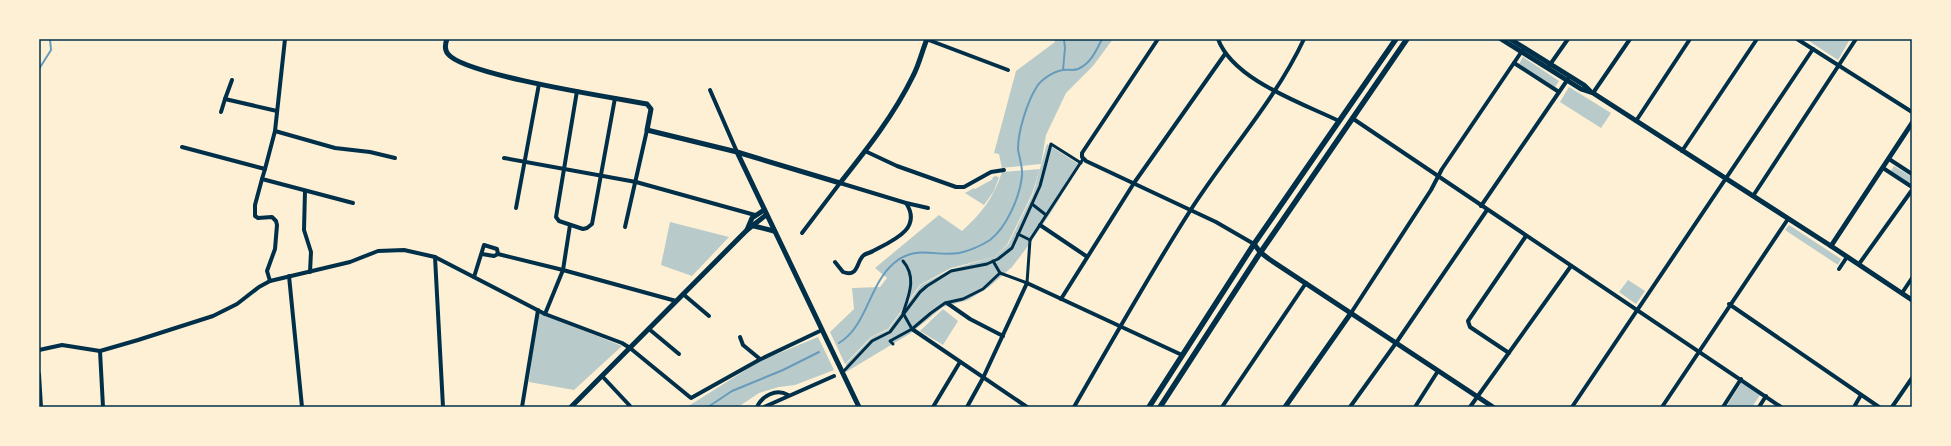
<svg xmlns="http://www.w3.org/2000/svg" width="1951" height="446" font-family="Lato,sans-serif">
  <rect width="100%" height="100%" fill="#fdf0d5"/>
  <g fill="#b9caca">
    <path d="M1054 39H1113L1093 66 1066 93 1046 135 1041 164 1002 168 999 154 994 153 1016 71 1055 42Z"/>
    <path d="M1806 39H1850L1838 60Z"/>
    <path d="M1523 57 1559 81 1555 87 1519 64Z"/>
    <path d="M1569 87 1611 113 1601 128 1560 102Z"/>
    <path d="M1047 144 1080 165 1050 214 1028 246 1012 267 989 287 968 300 943 307 911 333 846 372V364L872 337 888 330 921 285 952 269 994 257 1008 245 1033 194Z"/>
    <path d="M1894 166 1912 177 1910 184 1891 171Z"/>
    <path d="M1040 169 1032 194 1007 245 994 257 951 268 920 285 888 329 871 337 845 364 830 332 854 309 852 288 880 287 887 278 875 268 939 215 962 231C982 213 994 197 1002 172Z"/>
    <path d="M995 176 999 177 994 191 984 205 965 193 974 188 975 189 993 179 992 178Z"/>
    <path d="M670 222 729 237 692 276 661 265Z"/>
    <path d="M1789 225 1841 259 1838 265 1785 230Z"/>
    <path d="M1628 280 1645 291 1636 304 1619 292Z"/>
    <path d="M943 309 958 321 943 345 920 331Z"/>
    <path d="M537 312 622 346 574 390 529 382Z"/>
    <path d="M818 337 834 370 795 385 779 387 759 393 738 407H687L760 361Z"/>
    <path d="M1742 382 1760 395 1752 407H1726Z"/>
  </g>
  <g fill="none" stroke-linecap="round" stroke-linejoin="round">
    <g stroke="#669bbc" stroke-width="2">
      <path d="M39 69 51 50 50 39"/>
      <path d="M1063 70 1065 48 1064 39"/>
      <path d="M839 343C867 326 869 285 893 264 915 244 934 257 959 253 969 251 982 245 990 240 1007 227 1020 196 1022 176 1023 167 1019 157 1018 149 1018 131 1027 103 1036 88 1040 80 1054 71 1063 70 1068 69 1073 71 1078 69 1091 63 1096 51 1102 39"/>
      <path d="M708 407 732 391 783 370 819 352"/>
    </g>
    <g stroke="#003049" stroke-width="3">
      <path d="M1032 204 1046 215"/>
      <path d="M1018 234 1030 240"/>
      <path d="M903 261C917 277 909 295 903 313L912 329"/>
      <path d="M993 261 1000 273"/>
      <path d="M1000 273 1027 283 1030 240 1083 159"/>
      <path d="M893 344 890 341 912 329 931 313 945 303 963 299 983 289 1000 273"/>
      <path d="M842 373 872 341 890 332 920 292 927 286 951 271 987 264 998 259 1012 248 1040 186 1051 144 1081 163"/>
    </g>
    <g stroke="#003049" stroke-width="4">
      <path d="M926 39 1008 70"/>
      <path d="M1158 39 1082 153V157L1086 161 1216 222 1254 244"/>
      <path d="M1218 39C1233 80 1302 103 1339 121"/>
      <path d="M1797 39 1912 112"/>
      <path d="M1514 63 1559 92"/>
      <path d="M1549 66 1568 39"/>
      <path d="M710 90 737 152"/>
      <path d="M577 91 556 217 559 221 583 229 587 228 592 224 615 98"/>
      <path d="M1593 93 1630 39"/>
      <path d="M225 99 232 80"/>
      <path d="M221 112 225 99 277 111"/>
      <path d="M1352 118 1781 407"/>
      <path d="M1636 121 1690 39"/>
      <path d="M275 131 335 148 370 152 395 158"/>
      <path d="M182 147 265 169 275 131 285 39"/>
      <path d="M865 151 897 166 956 187H964L991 172 1004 170"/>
      <path d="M1682 151 1757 39"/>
      <path d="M504 158 636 182 755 215"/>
      <path d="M1889 159 1912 174"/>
      <path d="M1883 168 1912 187"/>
      <path d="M265 169 262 179 353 203"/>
      <path d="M262 179 255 205V216L258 218 272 217 276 221 277 225 275 249 267 271 270 281"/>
      <path d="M305 191 304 230 311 252 310 272"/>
      <path d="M1753 196 1856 39"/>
      <path d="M1481 206 1568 79"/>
      <path d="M516 208 539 84"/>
      <path d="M1040 225 1086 256"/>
      <path d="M625 227 647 130"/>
      <path d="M802 233 840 183 906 203 928 208"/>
      <path d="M482 254 494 256 498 254 563 270 676 301"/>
      <path d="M435 257 443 407"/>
      <path d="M835 262 843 272C859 278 856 261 864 255 867 253 870 253 873 251 892 241 923 229 906 203"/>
      <path d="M1859 264 1912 190"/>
      <path d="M1839 269 1847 257"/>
      <path d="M289 276 302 407"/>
      <path d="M474 277 484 245 497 249 498 254"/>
      <path d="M1902 293 1912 278"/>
      <path d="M683 294 709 316"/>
      <path d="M1061 299 1134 183 1225 54"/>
      <path d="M947 303 970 319 1003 336"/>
      <path d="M1729 304 1879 407"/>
      <path d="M1351 313 1431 190 1442 169 1522 51"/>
      <path d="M545 314 563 270 570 225"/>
      <path d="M649 329 679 354"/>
      <path d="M912 329 1027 407"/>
      <path d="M740 337 743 345 760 359"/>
      <path d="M39 350 62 345 100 351 138 340 213 316 237 304 259 287 270 281 350 262 378 251 404 250 435 257 545 314 622 343 630 348 691 398 759 360 822 330"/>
      <path d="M100 351 103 407"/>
      <path d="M1509 353 1470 327 1468 321 1526 236"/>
      <path d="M39 374 41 407"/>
      <path d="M602 376 631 407"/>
      <path d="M522 407 538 310"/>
      <path d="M757 407C762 396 776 388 788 395"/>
      <path d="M764 407 834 376"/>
      <path d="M933 407 960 362"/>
      <path d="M967 407 983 378 1027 283 1182 355"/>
      <path d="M1074 407C1112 341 1149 275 1190 211 1227 153 1275 101 1304 39"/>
      <path d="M1222 407 1306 283"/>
      <path d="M1350 407 1396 343 1487 210"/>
      <path d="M1415 407 1438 371"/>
      <path d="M1470 407 1571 266"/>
      <path d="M1572 407 1813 49"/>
      <path d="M1662 407 1788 219"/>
      <path d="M1723 407 1741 379"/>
      <path d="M1759 407 1766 396"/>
      <path d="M1854 407 1861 395"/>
      <path d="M1892 407 1912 378"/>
    </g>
    <g stroke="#003049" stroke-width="5">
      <path d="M447 39C445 44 444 49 448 54 464 75 615 98 647 104L651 109 647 130 737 152 840 183C867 149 894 115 913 76 919 65 922 51 927 39"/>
      <path d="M1501 39 1581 89 1593 93 1831 246 1912 300"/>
      <path d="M1510 39 1584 85 1590 91"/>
      <path d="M737 152 859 407"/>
      <path d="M754 226 774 231"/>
      <path d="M747 230 752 218 764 210"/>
      <path d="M1254 244 1260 252 1269 259 1493 407"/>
      <path d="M1831 246 1912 123"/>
      <path d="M571 407 747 230 766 215"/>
      <path d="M1285 407 1351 313"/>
    </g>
    <g stroke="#003049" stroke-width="5.5">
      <path d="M1149 407 1254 244 1396 39"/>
      <path d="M1160 407 1258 256 1407 39"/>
    </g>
  </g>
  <rect width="1951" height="446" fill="none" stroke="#fdf0d5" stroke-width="80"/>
  <rect x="40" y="40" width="1871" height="366" fill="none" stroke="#003049" stroke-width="1.5"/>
</svg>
